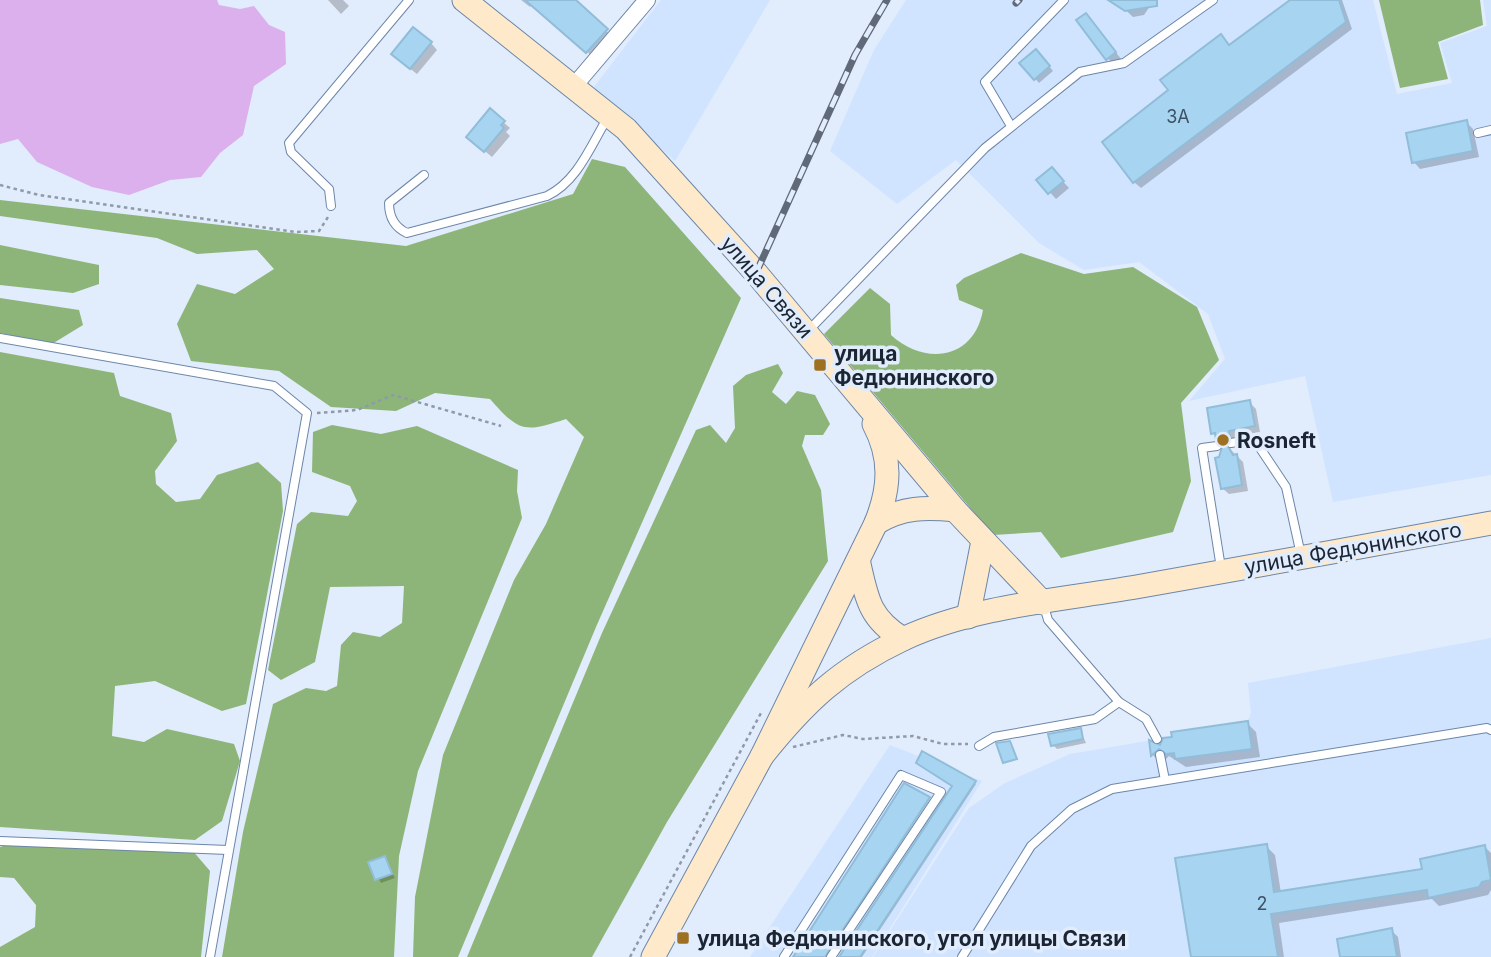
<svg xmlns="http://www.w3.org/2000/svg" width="1491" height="957" font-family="Inter,sans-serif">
  <rect width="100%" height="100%" fill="#e1ecfc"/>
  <g fill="#d0e4ff">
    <path d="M661 0H770L675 161 593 88Z"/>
    <path d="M906 0H1373L1397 94 1452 83 1440 43 1487 26 1483 0H1491V475L1333 502 1305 376 1189 401 1225 359 1208 314 1139 262 1084 270 1039 243 956 160 897 204 830 151 874 50Z"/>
    <path d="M1491 638V957H873L969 808 1005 783 1070 754 1171 737V732L1248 721 1251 713 1248 683Z"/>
    <path d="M890 745 982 781 872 957H750Z"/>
  </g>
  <g fill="#8db579">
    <path d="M1379 0H1480L1483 25 1438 42 1448 79 1400 88Z"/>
    <path d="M592 159 625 167 741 298 596 627 458 957H413L415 897 443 755 514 580 546 524 584 437 566 419C524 433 519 432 490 399L435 393 396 411 331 407 279 371 191 361 177 324 197 284 235 294 274 269 257 250 197 254 157 238 0 216V200L406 246 573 194Z"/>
    <path d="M0 245 99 265V284L73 293 0 285Z"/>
    <path d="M1021 253 1084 274 1133 267 1197 307 1219 360 1181 403 1191 481 1173 532 1061 558 1041 532 993 535 824 334 870 288 890 304 891 335C925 366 974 360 983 310L959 300 956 285 964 278Z"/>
    <path d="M0 298 79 310 83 325 52 344 0 333Z"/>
    <path d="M0 352 114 373 120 396 171 413 177 441 155 471 156 484 176 502 200 499 217 475 258 462 281 483 283 511 246 704 222 711 155 681 115 686 112 736 144 742 167 729 234 744 240 761 222 821 195 840 0 827Z"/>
    <path d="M778 364 783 373 772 392 786 404 797 391 815 395 830 424 823 435H805L802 446 821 490 828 561 667 822 592 957H467L602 633 696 430 710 425 726 443 735 428 733 386 746 375Z"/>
    <path d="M332 425 381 434 417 426 518 470 517 491 522 518 418 771 399 856 394 957H222L243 832 273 704 306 688 326 691 337 686 341 645 353 632 380 637 402 623 404 586 330 587 315 662 281 680 268 670 297 524 311 512 348 516 357 501 350 486 312 472 313 432Z"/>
    <path d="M6 845 192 850 210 871 201 957H0V947L35 927 36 905 14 878 0 877V847Z"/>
  </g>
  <path fill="#dbb0ec" d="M0 0H217L219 5 240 9 254 6 269 25 285 32 286 64 254 86 243 135 220 153 201 177 170 180 129 195 92 187 37 162 18 139 0 144Z"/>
  <g fill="#0003">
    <path d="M328 0H343L349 6 341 14Z"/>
    <path d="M521 0H571L612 36 593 57 532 4 530 7Z"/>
    <path d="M1115 0H1149L1150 6 1144 15 1133 17Z"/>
    <path d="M1293 0H1342L1352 29 1141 188 1134 182 1230 46Z"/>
    <path d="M1092 21 1121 59 1114 65 1108 58Z"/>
    <path d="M431 43 437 50 417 74 399 60Z"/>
    <path d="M1040 55 1053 71 1039 83 1022 63Z"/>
    <path d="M503 122 510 128 506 132 510 136 492 157 475 143Z"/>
    <path d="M1466 122 1473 129 1479 157 1420 169 1414 162Z"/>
    <path d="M1058 176 1069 188 1056 199 1039 180Z"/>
    <path d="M1249 402 1256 409 1260 432 1234 437 1235 443 1230 449 1243 462 1248 491 1229 494 1222 488 1220 458 1225 446 1213 433Z"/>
    <path d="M1247 723 1256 732 1260 757 1186 767 1169 756 1161 764 1153 755 1151 743 1158 748Z"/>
    <path d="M1080 730 1086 743 1057 749 1053 745Z"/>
    <path d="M923 754 976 784 862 957H841L954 786Z"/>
    <path d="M929 798 827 957H795Z"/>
    <path d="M1266 846 1275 855 1281 893 1424 871 1485 847 1491 853V890L1488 895 1439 906 1432 899 1279 923 1284 957H1193Z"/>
    <path d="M384 858 395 878 381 883 371 863Z"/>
    <path d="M1391 930 1398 937 1401 957H1342Z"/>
  </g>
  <g fill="#a7d5f1" stroke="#91bdd9" stroke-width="2">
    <path d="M525 0H576L608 29 586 53Z"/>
    <path d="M1108 0H1157V6L1125 11Z"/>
    <path d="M1290 0H1339L1346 22 1133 183 1102 142 1168 90 1160 80 1221 34 1229 45Z"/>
    <path d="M1086 13 1116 52 1106 60 1076 20Z"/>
    <path d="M413 27 432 42 410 69 391 54Z"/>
    <path d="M1036 49 1050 66 1034 80 1019 63Z"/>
    <path d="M490 108 505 121 501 125 504 128 484 152 466 137Z"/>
    <path d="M1467 120 1473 151 1412 163 1406 133Z"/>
    <path d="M1052 167 1064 181 1048 194 1036 180Z"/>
    <path d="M1250 400 1255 426 1229 431 1230 437 1225 441 1233 455 1237 454 1242 485 1221 489 1215 458 1219 457 1223 444 1216 440 1215 433 1211 434 1207 408Z"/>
    <path d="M1248 721 1252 749 1175 759 1174 753 1166 754 1159 749 1151 756 1149 740 1160 745 1163 738 1172 737 1171 732Z"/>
    <path d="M1081 728 1083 739 1051 746 1048 734Z"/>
    <path d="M1010 741 1017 759 1003 763 996 743Z"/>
    <path d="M922 751 976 781 860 957H839L952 786 916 763Z"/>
    <path d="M904 783 930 797 825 957H793Z"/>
    <path d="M1267 844 1274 892 1422 869 1420 859 1485 845 1491 880 1482 882 1479 887 1428 898 1427 890 1271 914 1278 957H1191L1175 858Z"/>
    <path d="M385 856 392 874 375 880 368 862Z"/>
    <path d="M1392 928 1397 957H1340L1337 939Z"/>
  </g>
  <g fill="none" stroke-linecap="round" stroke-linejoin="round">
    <g stroke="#6c86a9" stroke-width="10">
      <g id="service">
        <path d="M1011 126 985 82 1064 0"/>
        <path d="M1478 133 1491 130"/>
        <path d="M424 175 389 203C389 217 394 227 407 233L547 196C578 181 591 145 608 117"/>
        <path d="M331 206 329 189 291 152 289 143 409 0"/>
        <path d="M809 330 985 148 1080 72 1124 63 1213 0"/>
        <path d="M0 338 274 386 307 413 210 957"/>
        <path d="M1231 443 1254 439 1286 487 1301 555"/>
        <path d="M1217 446 1202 448 1221 568"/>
        <path d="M1044 606 1048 620 1119 702 1146 719 1157 739"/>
        <path d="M979 746 994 737 1095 719 1119 702"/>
        <path d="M1160 755 1165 780"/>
        <path d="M0 841 228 850"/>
        <path d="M784 957 901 775 941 792 831 957"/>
        <path d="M962 957 1031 846 1072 809 1112 789 1487 728 1491 730"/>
      </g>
    </g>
    <g stroke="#6c86a9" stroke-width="18">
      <path id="minor" d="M574 86 647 0"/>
    </g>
    <g stroke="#6c86a9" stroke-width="25">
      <g id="secondary">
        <path d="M464 0 626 129 756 273 955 510 1043 603"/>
        <path d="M876 523C902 507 926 507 955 510"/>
        <path d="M859 564C867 600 870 619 903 639"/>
        <path d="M968 617 983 541"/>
        <path d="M762 756C805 702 840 669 903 639 974 606 1060 600 1136 587 1254 566 1373 545 1491 523"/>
        <path d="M653 957 762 756 876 523C890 488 892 458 874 424"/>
      </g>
    </g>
    <g stroke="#8f9aa9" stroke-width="2.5" stroke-dasharray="3.5 3.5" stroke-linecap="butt">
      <path d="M0 185 39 195 296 232 319 231 328 217"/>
      <path d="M317 413 357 410 393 395 501 426"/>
      <path d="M793 747 843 735 863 739 913 736 943 744H968"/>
      <path d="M630 957 761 713H764"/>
    </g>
    <use href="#service" stroke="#fff" stroke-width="8"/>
    <use href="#minor" stroke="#fff" stroke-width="16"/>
    <use href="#secondary" stroke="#feeaca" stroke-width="23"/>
    <g stroke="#5f6978" stroke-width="7">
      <g id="rail">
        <path d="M1016 3 1019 0"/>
        <path d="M756 273 855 55 887 0"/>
      </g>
    </g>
    <use href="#rail" stroke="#e1ecfc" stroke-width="4.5" stroke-dasharray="13" stroke-linecap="butt"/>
  </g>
  <g fill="#9e7022" stroke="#e1ecfc" stroke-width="2.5">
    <rect x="813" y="358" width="14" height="14" rx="3.5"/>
    <circle cx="1223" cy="440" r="7"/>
    <rect x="676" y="931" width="14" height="14" rx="3.5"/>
  </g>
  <g text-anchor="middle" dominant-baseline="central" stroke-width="7" stroke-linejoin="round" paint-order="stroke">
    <g font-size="18" fill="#3e5163">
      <text x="1178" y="116">3А</text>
      <text x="1262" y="903">2</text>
    </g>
    <g font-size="21" fill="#1b2534" stroke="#e1ecfc">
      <text transform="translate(767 287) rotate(49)">улица Связи</text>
      <text transform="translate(1353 548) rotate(-10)">улица Федюнинского</text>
    </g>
    <g font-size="21" font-weight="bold" fill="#1b2534" stroke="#e1ecfc" text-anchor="start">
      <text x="834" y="353">улица<tspan x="834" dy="24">Федюнинского</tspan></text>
      <text x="1237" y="440">Rosneft</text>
      <text x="697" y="938">улица Федюнинского, угол улицы Связи</text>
    </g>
  </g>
</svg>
